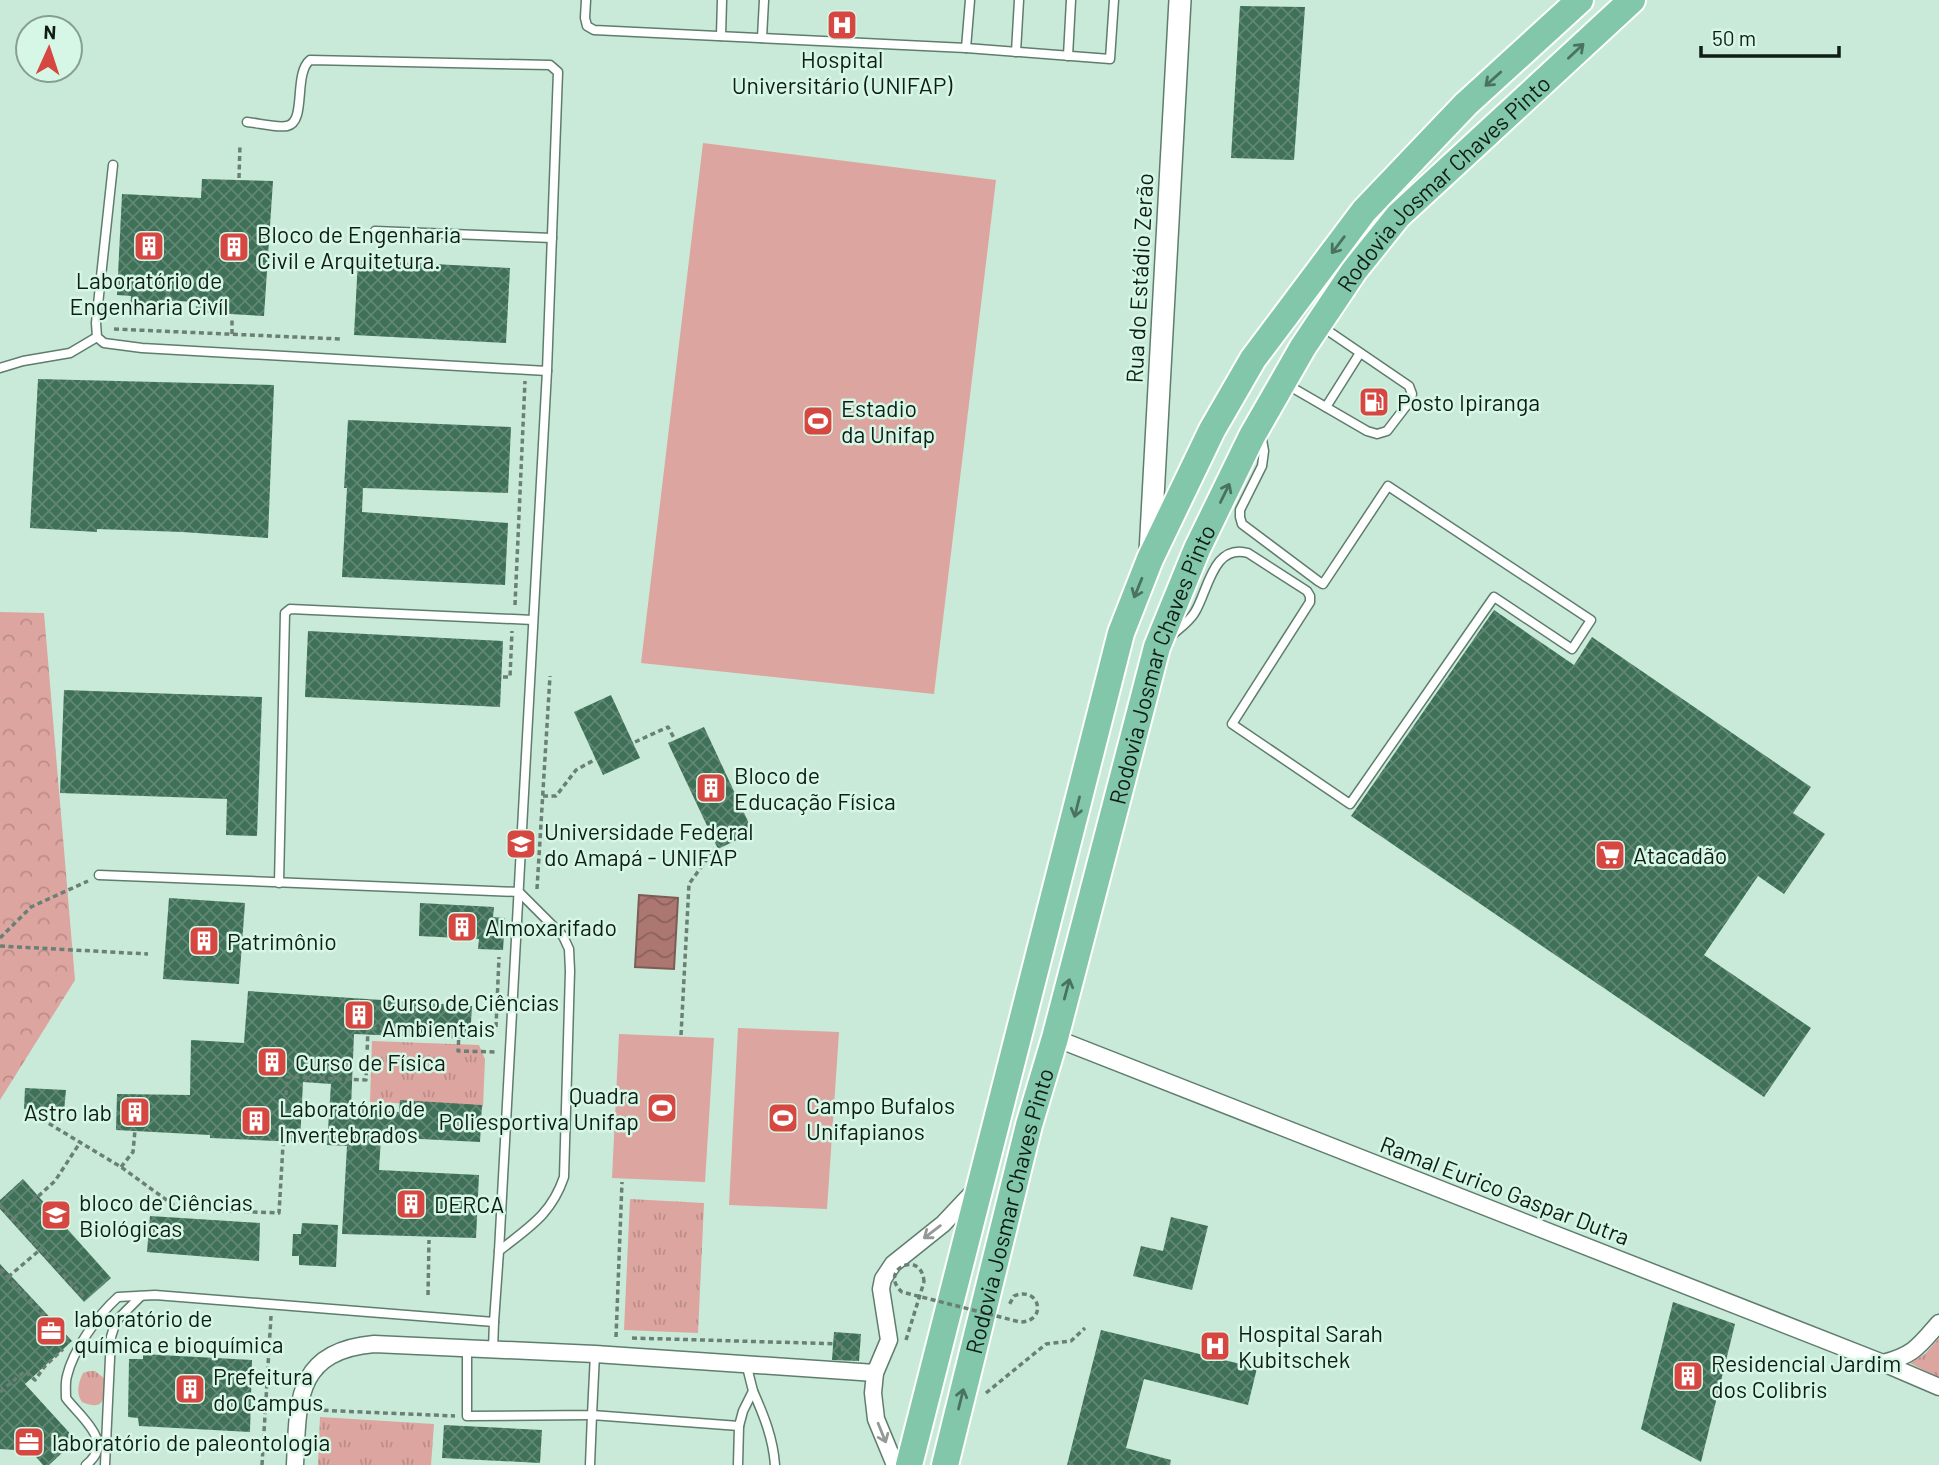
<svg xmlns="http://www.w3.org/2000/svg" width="1939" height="1465" font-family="Barlow,sans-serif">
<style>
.green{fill:#dca59f}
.forest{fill:url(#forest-crowns)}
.park{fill:url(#park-tufts)}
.water{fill:url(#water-waves);stroke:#7e5c56;stroke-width:2}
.building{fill:url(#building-cross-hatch)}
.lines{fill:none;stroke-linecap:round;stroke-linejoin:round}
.service-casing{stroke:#5f7d6d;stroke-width:11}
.minor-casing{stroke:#5f7d6d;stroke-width:19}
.tertiary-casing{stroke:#5f7d6d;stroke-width:24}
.primary-casing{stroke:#fff;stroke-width:30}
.path{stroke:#6a8074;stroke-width:3.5;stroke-dasharray:5 3.5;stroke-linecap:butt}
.service{stroke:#fff;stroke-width:8}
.minor{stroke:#fff;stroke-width:16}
.tertiary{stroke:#fff;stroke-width:21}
.primary{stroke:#83c7aa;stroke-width:26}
.path-bridge{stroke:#6a8074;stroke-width:3.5;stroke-dasharray:5 3.5;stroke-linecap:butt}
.oneway{stroke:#4a7260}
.oneway2{stroke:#939996}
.labels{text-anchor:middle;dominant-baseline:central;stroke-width:5;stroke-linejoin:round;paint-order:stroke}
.poi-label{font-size:23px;fill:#101c16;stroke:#d6f7e5;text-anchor:start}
.street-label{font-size:23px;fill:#101c16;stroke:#d6f7e5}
</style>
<defs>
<pattern id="forest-crowns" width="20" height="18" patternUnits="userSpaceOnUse" patternTransform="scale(1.75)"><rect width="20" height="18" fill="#dca59f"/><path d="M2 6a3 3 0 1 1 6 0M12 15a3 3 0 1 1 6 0" fill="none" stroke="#bc8d88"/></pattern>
<pattern id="park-tufts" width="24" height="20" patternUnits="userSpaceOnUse" patternTransform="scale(1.75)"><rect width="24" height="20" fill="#dca59f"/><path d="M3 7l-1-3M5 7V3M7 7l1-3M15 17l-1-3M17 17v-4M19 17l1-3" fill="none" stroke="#bc8d88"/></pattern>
<pattern id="water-waves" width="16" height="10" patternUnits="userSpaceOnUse" patternTransform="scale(1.75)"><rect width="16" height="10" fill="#ad7771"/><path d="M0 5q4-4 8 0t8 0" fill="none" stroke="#8b615c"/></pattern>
<pattern id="building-cross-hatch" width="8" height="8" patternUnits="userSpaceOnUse" patternTransform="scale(1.75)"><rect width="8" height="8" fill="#3e7158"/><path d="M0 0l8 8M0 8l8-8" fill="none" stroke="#628775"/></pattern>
</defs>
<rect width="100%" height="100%" fill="#c9ead8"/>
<!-- green -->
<g class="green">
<path d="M703 143 996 180 934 694 641 663Z"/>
<path d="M738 1028 839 1032 827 1209 729 1205Z"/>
<path d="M619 1034 714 1038 705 1182 612 1178Z"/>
</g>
<!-- forest -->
<path class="forest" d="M0 612 44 613 75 980 0 1100Z"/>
<!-- park -->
<g class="park">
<path d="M372 1041 479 1045 485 1059 483 1107 370 1102Z"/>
<path d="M630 1199 704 1203 698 1333 624 1330Z"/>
<path d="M1939 1338V1378L1910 1363 1925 1354Z"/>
<path d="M89 1371H95L105 1379C104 1397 106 1412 82 1402 76 1394 78 1383 83 1373Z"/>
<path d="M320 1417 434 1424 431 1465H318Z"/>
</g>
<!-- water -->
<path class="water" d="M639 895 678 898 674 969 635 967Z"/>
<!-- building -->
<g class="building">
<path d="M1240 6 1305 7 1294 160 1231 158Z"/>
<path d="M202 179 273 181 264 316 196 312V302L160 300 159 311 130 309 131 296 117 295 122 194 201 198Z"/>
<path d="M358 260 510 268 506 343 354 335Z"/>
<path d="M38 379 274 385 268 538 183 532 97 529V532L30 528Z"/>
<path d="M348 420 511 427 508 493 363 488 362 512 508 523 505 585 342 577 347 488H344Z"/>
<path d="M1494 610 1574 665 1592 637 1811 787 1793 813 1825 834 1784 894 1758 876 1704 955 1811 1028 1764 1097 1351 816Z"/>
<path d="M308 631 503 641 500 707 305 697Z"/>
<path d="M64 690 262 697 257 836 226 835 227 799 60 793Z"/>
<path d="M611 695 640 758 603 775 574 712Z"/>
<path d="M704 727 753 832 718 849 668 743Z"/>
<path d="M169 898 245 903 239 984 163 979Z"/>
<path d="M420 903 494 907 493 917 505 918 503 950 478 949 479 939 419 936Z"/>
<path d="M248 991 472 1006 470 1039 354 1034 351 1108 399 1112 400 1100 482 1105 480 1142 381 1137 379 1170 479 1175 476 1238 342 1234 347 1146 327 1145 331 1084 303 1082 300 1142 210 1138V1135L116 1130 117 1094 190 1095 191 1040 244 1043Z"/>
<path d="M25 1088 66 1090 64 1111 24 1109Z"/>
<path d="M23 1179 111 1278 84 1302 0 1209V1200Z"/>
<path d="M150 1216 260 1223 259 1261 147 1252Z"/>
<path d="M1171 1217 1208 1226 1192 1290 1133 1276 1141 1246 1163 1251Z"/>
<path d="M302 1223 338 1225 336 1267 299 1265V1256H292L293 1234H301Z"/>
<path d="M0 1264 72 1341 25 1384 76 1440 49 1465H43L31 1451 0 1449Z"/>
<path d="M1673 1302 1735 1324 1701 1462 1641 1429Z"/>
<path d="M1101 1330 1257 1368 1248 1405 1144 1379 1126 1448 1171 1460 1170 1465H1067Z"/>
<path d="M834 1332 861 1334 859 1361 832 1360Z"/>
<path d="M143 1354 252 1360 250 1432 139 1426 138 1418 128 1417 129 1359H143Z"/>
<path d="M444 1425 542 1430 540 1463 442 1458Z"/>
</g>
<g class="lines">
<!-- service casing -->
<g class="service-casing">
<g id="service">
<path d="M586 0 585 18 587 26 594 30 966 48 1110 59 1114 0"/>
<path d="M721 36 722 0"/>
<path d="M762 38 764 0"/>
<path d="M966 48 970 0"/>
<path d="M1016 52 1019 0"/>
<path d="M1068 56 1071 0"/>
<path d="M113 165 96 323 97 337 104 343 142 348 547 371 558 72 550 65 310 60C293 74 307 122 287 126 277 128 258 123 247 122"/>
<path d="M375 231 552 238"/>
<path d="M0 368 23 361 70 353 97 337"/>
<path d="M1286 384 1367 431 1377 434 1387 431 1410 401 1412 394 1409 386 1321 326"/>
<path d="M1326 407 1360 353"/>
<path d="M1172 635C1180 628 1190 621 1195 612 1208 591 1213 543 1248 553L1307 591 1310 596V602L1232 724 1350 804 1494 597 1572 649 1591 620 1388 486 1323 584 1318 581 1242 524 1240 517V510L1262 466 1264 451 1261 434"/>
<path d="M99 875 519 892 563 936 569 949 570 971 564 1177C551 1215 529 1227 499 1251"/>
<path d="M279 883 285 613 290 609 533 620"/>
<path d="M494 1322 499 1251 547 371"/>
<path d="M467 1349V1416L592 1415 595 1354"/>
<path d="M753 1391C764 1416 773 1438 775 1465"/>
<path d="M86 1465C116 1442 80 1417 66 1398 66 1391 65 1383 67 1376 73 1350 98 1315 118 1297L155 1295 494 1322 493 1349"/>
<path d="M105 1465 111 1337 116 1321 141 1296"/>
<path d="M590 1465 592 1415 739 1426 743 1411 753 1391 746 1363"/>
<path d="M738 1465 739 1426"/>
</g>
</g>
<!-- minor casing -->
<g class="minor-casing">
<g id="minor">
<path d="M1055 1038 1883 1363 1939 1387"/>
<path d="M1883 1363C1914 1355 1919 1346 1939 1323"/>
<path d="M295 1465C298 1401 295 1351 374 1344L595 1354 875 1373"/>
<path d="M895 1465 876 1419 873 1393 875 1373 889 1340 881 1289 883 1279 893 1264 943 1224 977 1188"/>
</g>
</g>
<!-- tertiary casing -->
<g class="tertiary-casing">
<path id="tertiary" d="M1150 553 1180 0"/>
</g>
<!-- primary casing -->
<g class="primary-casing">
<g id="primary">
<path d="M909 1465 1121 633 1150 559 1212 430 1253 359 1364 211 1466 104 1580 0"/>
<path id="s1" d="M945 1465 1029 1125 1055 1038 1157 647 1197 549 1252 436 1303 347 1354 271 1398 216 1632 0"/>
</g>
</g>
<!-- path -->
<g class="path">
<path d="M239 178 240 144"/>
<path d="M114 329 340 339"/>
<path d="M232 334V317"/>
<path d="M515 605 525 381"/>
<path d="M503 677H510L512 631"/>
<path d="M635 742 668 727 674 738"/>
<path d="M543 796H556L576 770 596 759"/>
<path d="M537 889 550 676"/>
<path d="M0 938 31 907 88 881"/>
<path d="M0 946 148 954"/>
<path d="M496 1027 499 957"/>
<path d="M681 1035 689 884 715 848"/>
<path d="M41 1110 43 1120 121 1167 179 1209 279 1213 287 1077 366 1080 368 1028 459 1034 458 1051 496 1052"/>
<path d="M121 1167 133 1152 135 1130"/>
<path d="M0 1205 84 1297"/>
<path d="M13 1219 55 1181 81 1141"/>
<path d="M0 1269 69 1341"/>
<path d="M8 1277 41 1249"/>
<path d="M428 1295 429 1240"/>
<path d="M616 1337 622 1182"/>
<path d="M632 1338 842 1344 843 1354"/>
<path d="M906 1340 924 1282"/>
<path d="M0 1392 25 1371 35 1380 45 1366 63 1349"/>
<path d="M986 1393 1046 1344 1071 1341 1085 1328"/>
<path d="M315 1410 455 1416"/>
<path d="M262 1465 271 1316"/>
</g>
<!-- service -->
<use href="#service" class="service"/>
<!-- minor -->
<use href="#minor" class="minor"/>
<!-- tertiary -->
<use href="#tertiary" class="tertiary"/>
<!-- primary -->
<use href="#primary" class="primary"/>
<!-- path-bridge -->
<path class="path-bridge" d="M924 1282C922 1248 877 1270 902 1292L1020 1322C1048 1322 1040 1285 1014 1296L1009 1305"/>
</g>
<!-- one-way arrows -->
<defs><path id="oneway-shaft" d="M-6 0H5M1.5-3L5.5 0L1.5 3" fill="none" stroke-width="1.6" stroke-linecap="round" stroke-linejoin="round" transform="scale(1.75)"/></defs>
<g class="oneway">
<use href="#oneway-shaft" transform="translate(1576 51) rotate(-43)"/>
<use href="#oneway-shaft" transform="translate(1493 79) rotate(138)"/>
<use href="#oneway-shaft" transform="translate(1338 245) rotate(127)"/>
<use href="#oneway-shaft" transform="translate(1225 493) rotate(-64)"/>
<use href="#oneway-shaft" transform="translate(1138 588) rotate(112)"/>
<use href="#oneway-shaft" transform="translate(1077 807) rotate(104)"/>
<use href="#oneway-shaft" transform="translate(1067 989) rotate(-75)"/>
<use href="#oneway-shaft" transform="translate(961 1399) rotate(-76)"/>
</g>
<g class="oneway2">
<use href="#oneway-shaft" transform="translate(932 1232) rotate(143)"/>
<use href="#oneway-shaft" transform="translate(882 1433) rotate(68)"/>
</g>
<!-- icons -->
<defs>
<g id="hospital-square" transform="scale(1.575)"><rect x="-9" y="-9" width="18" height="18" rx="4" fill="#d64741" stroke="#d6f7e5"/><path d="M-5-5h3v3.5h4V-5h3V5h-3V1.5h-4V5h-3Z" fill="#fff"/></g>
<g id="building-square" transform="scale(1.575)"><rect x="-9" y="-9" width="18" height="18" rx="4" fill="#d64741" stroke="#d6f7e5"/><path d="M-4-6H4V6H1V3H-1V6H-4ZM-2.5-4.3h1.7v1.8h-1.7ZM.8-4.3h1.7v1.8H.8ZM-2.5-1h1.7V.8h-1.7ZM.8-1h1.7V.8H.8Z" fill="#fff"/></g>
<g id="fuel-square" transform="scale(1.575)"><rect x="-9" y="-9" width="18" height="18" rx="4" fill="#d64741" stroke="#d6f7e5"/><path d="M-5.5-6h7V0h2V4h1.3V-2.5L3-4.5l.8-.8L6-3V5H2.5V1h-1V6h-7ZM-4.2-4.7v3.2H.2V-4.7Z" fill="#fff"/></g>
<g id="stadium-square" transform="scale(1.575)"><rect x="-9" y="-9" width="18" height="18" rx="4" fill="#d64741" stroke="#d6f7e5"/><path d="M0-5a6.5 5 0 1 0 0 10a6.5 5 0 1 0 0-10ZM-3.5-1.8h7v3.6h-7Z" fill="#fff"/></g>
<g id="university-square" transform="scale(1.575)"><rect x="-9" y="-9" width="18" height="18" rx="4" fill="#d64741" stroke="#d6f7e5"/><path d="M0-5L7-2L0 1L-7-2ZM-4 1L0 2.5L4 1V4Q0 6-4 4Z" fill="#fff"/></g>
<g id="supermarket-square" transform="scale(1.575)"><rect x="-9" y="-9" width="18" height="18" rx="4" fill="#d64741" stroke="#d6f7e5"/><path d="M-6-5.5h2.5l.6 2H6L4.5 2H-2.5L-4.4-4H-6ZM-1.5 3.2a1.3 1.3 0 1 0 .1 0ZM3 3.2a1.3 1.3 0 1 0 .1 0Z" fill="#fff"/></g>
<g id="office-square" transform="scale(1.575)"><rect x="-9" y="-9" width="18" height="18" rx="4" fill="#d64741" stroke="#d6f7e5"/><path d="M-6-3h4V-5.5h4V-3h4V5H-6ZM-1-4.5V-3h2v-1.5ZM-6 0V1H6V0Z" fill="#fff"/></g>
</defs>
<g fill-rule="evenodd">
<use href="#hospital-square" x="842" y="25"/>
<use href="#building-square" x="149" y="246"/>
<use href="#building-square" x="234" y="247"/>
<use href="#fuel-square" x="1374" y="402"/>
<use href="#stadium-square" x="818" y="421"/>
<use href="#building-square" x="711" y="788"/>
<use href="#university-square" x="521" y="844"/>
<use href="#supermarket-square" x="1610" y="855"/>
<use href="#building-square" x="462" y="927"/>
<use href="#building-square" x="204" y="941"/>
<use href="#building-square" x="359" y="1015"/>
<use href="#building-square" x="272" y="1062"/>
<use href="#stadium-square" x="662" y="1108"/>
<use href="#building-square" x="135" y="1112"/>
<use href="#stadium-square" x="783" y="1118"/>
<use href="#building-square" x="256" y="1121"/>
<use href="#building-square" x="411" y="1204"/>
<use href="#university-square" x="56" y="1215"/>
<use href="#office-square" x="51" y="1331"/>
<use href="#hospital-square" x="1215" y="1346"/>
<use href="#building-square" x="1688" y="1376"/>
<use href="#building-square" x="190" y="1389"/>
<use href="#office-square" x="29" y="1442"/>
</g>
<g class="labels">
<!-- poi labels -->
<g class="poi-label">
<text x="842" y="59" text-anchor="middle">Hospital<tspan x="842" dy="26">Universitário (UNIFAP)</tspan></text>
<text x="257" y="234">Bloco de Engenharia<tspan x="257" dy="26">Civil e Arquitetura.</tspan></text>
<text x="149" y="280" text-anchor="middle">Laboratório de<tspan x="149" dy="26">Engenharia Civíl</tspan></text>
<text x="1397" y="402">Posto Ipiranga</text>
<text x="841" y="408">Estadio<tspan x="841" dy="26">da Unifap</tspan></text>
<text x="734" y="775">Bloco de<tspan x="734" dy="26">Educação Física</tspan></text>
<text x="544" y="831">Universidade Federal<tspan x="544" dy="26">do Amapá - UNIFAP</tspan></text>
<text x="1633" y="855">Atacadão</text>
<text x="485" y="927">Almoxarifado</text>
<text x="227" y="941">Patrimônio</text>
<text x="382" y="1002">Curso de Ciências<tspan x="382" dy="26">Ambientais</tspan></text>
<text x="295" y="1062">Curso de Física</text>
<text x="639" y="1095" text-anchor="end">Quadra<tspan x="639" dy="26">Poliesportiva Unifap</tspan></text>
<text x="806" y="1105">Campo Bufalos<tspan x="806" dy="26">Unifapianos</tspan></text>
<text x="279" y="1108">Laboratório de<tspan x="279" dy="26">Invertebrados</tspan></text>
<text x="112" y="1112" text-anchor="end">Astro lab</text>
<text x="79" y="1202">bloco de Ciências<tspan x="79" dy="26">Biológicas</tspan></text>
<text x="434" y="1204">DERCA</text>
<text x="74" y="1318">laboratório de<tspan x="74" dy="26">química e bioquímica</tspan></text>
<text x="1238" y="1333">Hospital Sarah<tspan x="1238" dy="26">Kubitschek</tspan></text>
<text x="1711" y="1363">Residencial Jardim<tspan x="1711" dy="26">dos Colibris</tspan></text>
<text x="213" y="1376">Prefeitura<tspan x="213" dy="26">do Campus</tspan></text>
<text x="52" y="1442">laboratório de paleontologia</text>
</g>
<!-- street labels -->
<g class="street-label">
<text stroke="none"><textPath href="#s1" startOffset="1396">Rodovia Josmar Chaves Pinto</textPath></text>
<text transform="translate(1139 278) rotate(-87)">Rua do Estádio Zerão</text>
<text stroke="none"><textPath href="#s1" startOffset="830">Rodovia Josmar Chaves Pinto</textPath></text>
<text transform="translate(1505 1190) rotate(21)">Ramal Eurico Gaspar Dutra</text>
<text stroke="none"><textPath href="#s1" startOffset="262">Rodovia Josmar Chaves Pinto</textPath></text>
</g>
</g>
<!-- north arrow -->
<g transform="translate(49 49) rotate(3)"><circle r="33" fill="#d6f7e5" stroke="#879f92" stroke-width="2"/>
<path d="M0-5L12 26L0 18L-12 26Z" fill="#d64741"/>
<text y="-10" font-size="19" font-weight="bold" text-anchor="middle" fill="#101c16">N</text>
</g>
<!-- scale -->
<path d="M1701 46v10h138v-10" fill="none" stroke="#101c16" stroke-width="3.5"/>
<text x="1712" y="46" font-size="21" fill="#101c16" stroke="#d6f7e5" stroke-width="5" paint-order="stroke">50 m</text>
</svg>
